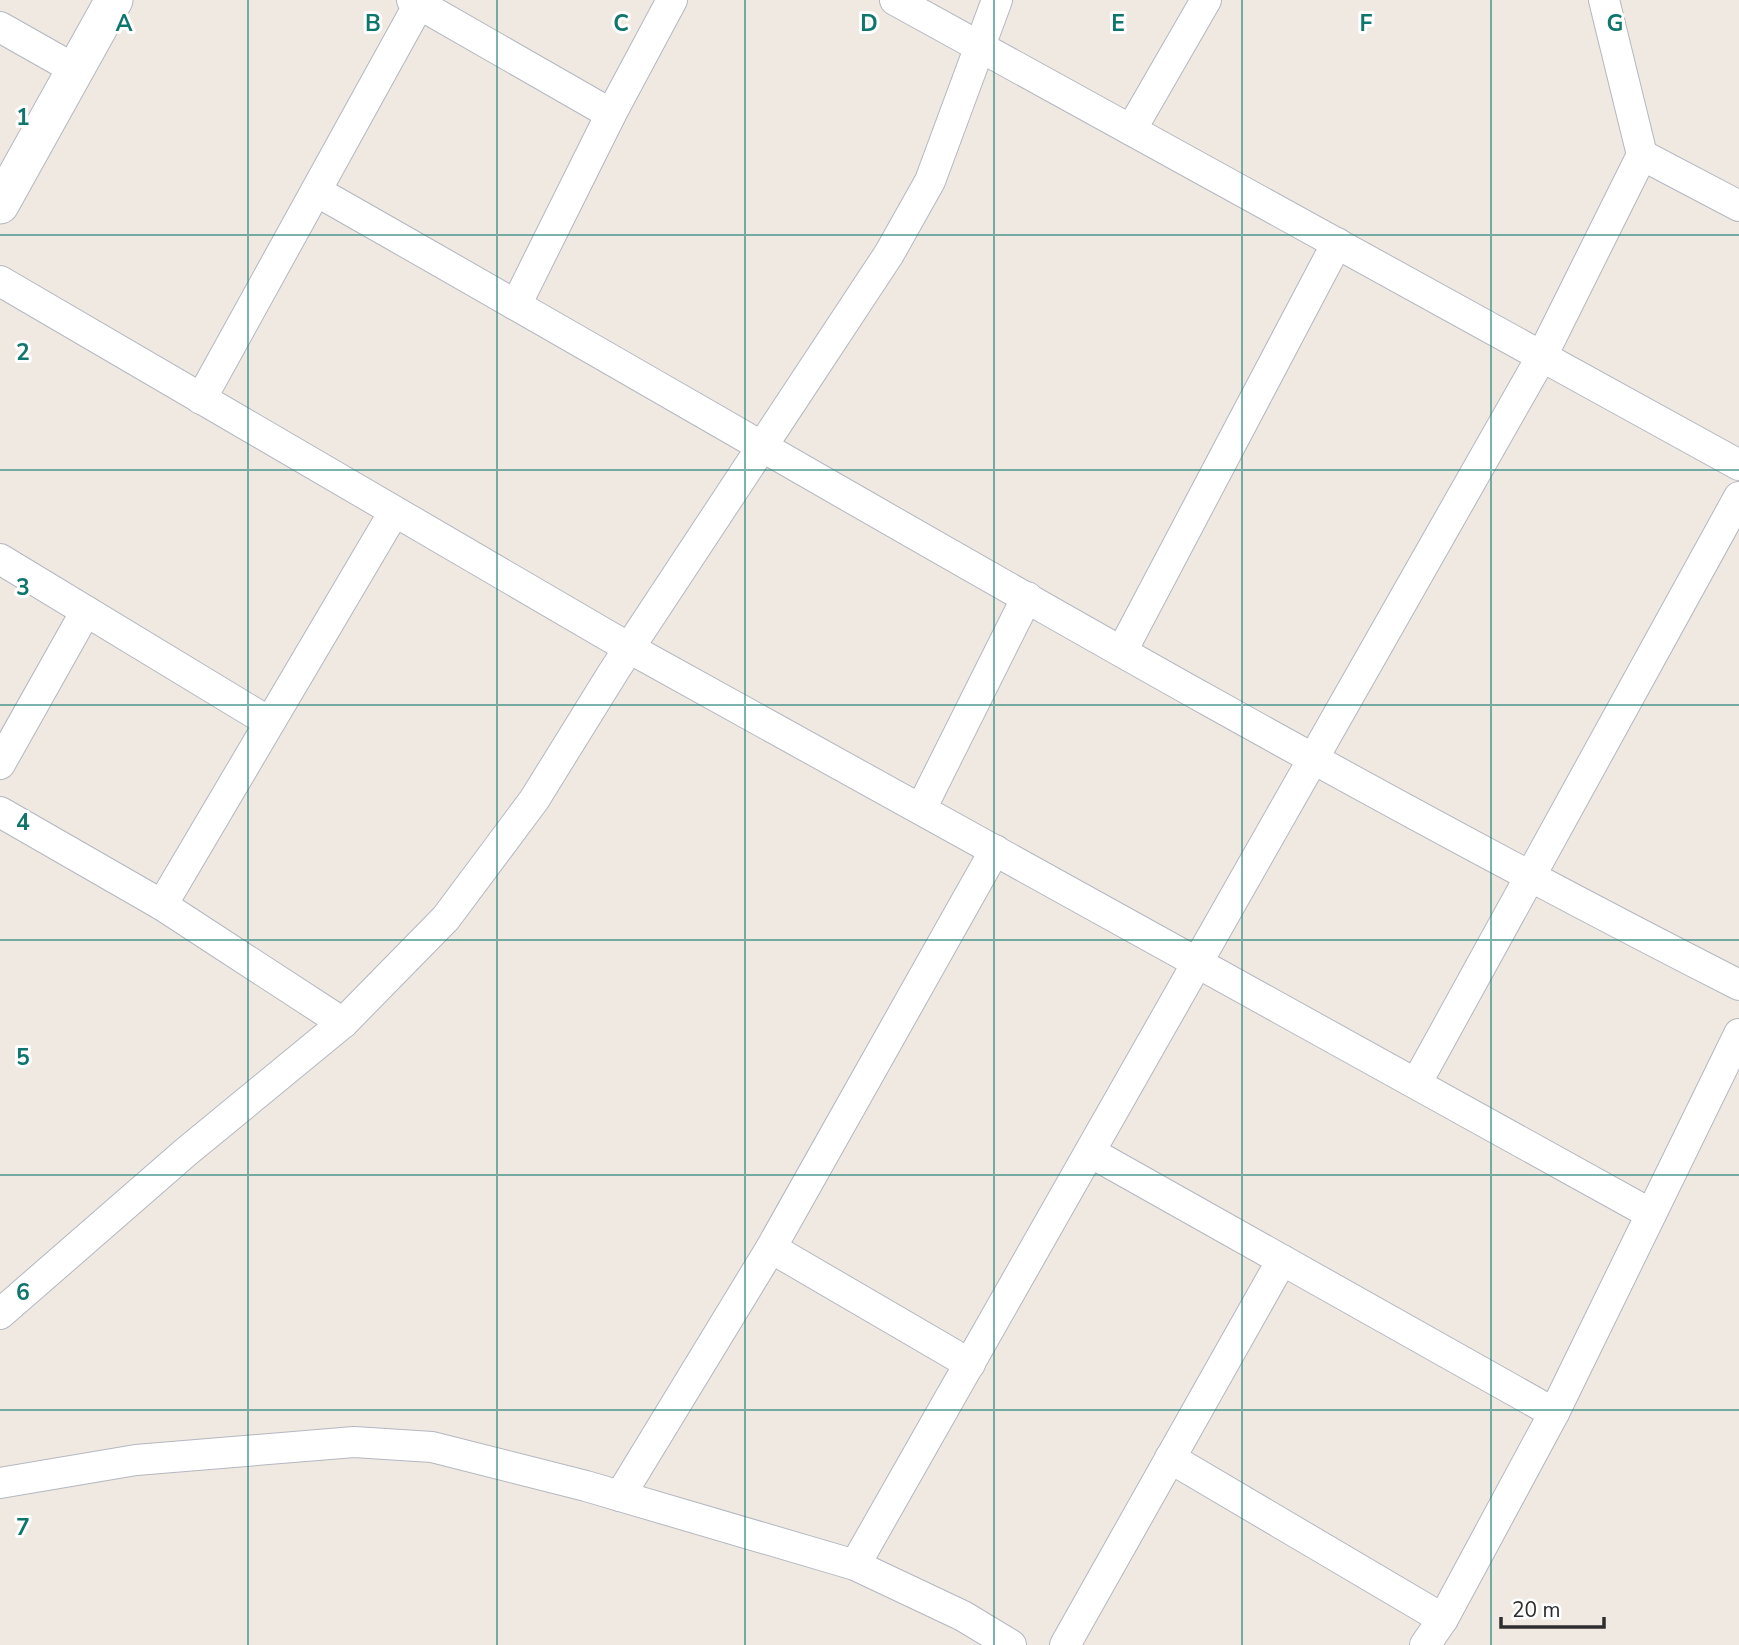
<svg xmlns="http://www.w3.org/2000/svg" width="1739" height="1645" font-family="'Nunito Sans',sans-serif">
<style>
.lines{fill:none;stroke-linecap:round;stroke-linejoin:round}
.minor-casing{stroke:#b4b7c1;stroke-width:32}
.tertiary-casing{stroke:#b4b7c1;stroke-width:39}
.minor{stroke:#fff;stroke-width:30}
.tertiary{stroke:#fff;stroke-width:37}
.grid{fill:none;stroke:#0f766e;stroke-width:2;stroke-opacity:0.55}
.grid-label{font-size:23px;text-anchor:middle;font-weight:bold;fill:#0f766e;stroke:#fff;stroke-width:6;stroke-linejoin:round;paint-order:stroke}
</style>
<rect width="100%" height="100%" fill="#efe9e1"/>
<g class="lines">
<!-- minor casing -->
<g class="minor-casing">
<g id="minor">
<path d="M412 0 611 114"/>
<path d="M895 0 1739 465"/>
<path d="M0 27 76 70"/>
<path d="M1131 130 1206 0"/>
<path d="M1642 155 1739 206"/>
<path d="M316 191C789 459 1255 739 1739 985"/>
<path d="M0 281 629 648 1651 1214"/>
<path d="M516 305 611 114 672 0"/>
<path d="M201 399 419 4"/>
<path d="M0 559 269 722"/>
<path d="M1122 651 1337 243"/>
<path d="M0 764 86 611"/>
<path d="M921 809 1027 597"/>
<path d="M0 812 162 905 343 1023"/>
<path d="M162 905 394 512"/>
<path d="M1417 1082 1739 497"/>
<path d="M1090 1152 1554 1413"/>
<path d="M771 1248 970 1364"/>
<path d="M0 1314 186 1152 343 1023 446 918 534 800 614 671 889 254 930 181 997 0"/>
<path d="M1170 1458 1443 1619"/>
<path d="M0 1483 136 1460 354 1442 432 1447 586 1486 855 1565 963 1616 1011 1645"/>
<path d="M620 1496 771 1248 995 850"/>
<path d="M855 1565 1542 356 1642 155 1604 0"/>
<path d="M1065 1645 1282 1260"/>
<path d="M1425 1645 1443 1619 1554 1413 1739 1034"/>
</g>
</g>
<!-- tertiary casing -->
<g class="tertiary-casing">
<path id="tertiary" d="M0 205 114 0"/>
</g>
<!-- minor -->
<use href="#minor" class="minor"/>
<!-- tertiary -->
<use href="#tertiary" class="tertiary"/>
</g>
<!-- grid -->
<path class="grid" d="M248 0V1645M497 0V1645M745 0V1645M994 0V1645M1242 0V1645M1491 0V1645M0 235H1739M0 470H1739M0 705H1739M0 940H1739M0 1175H1739M0 1410H1739"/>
<g class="grid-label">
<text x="124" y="31">A</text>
<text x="373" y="31">B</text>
<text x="621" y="31">C</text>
<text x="869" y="31">D</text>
<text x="1118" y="31">E</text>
<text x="1366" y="31">F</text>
<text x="1615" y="31">G</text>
<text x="23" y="125">1</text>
<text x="23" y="360">2</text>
<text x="23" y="595">3</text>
<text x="23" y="830">4</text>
<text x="23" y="1065">5</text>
<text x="23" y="1300">6</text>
<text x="23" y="1535">7</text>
</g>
<!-- scale -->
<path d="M1501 1617v10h103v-10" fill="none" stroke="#2e2e2e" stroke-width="3.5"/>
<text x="1512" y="1617" font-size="21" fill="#2e2e2e" stroke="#ffffff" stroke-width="5" paint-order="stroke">20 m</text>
</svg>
